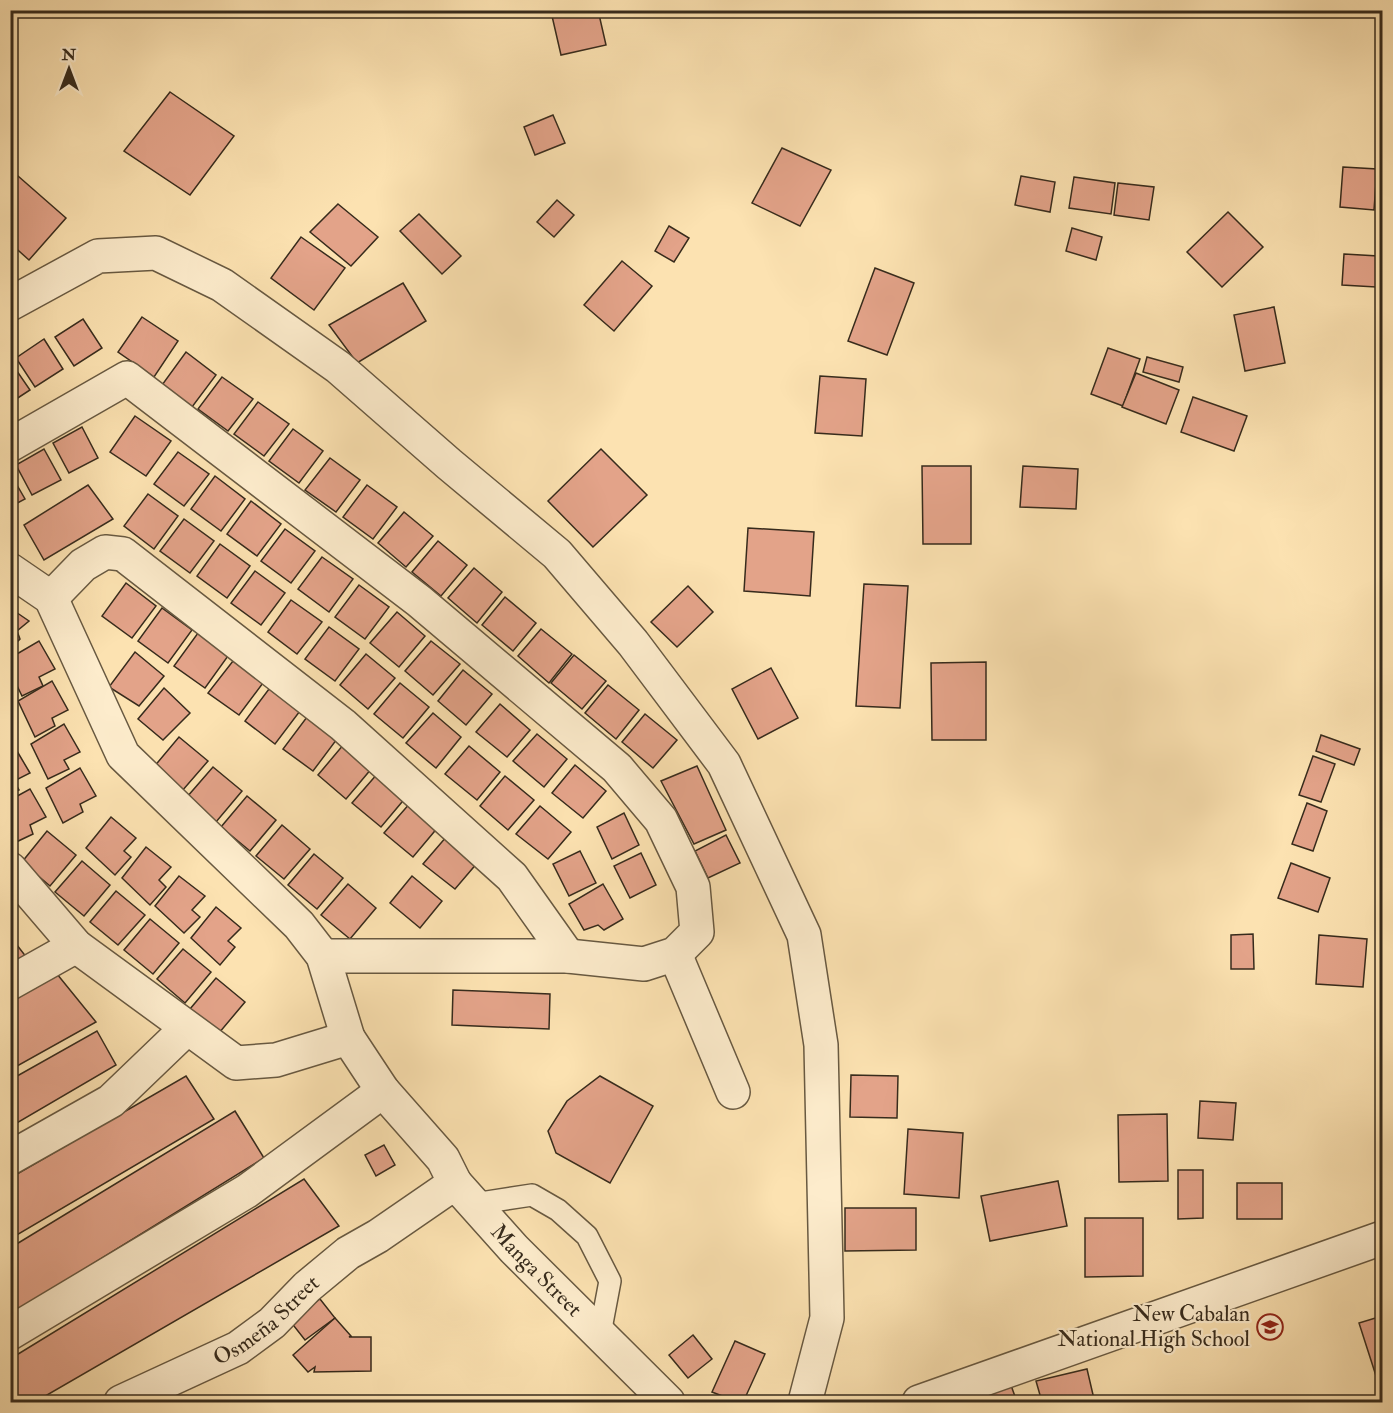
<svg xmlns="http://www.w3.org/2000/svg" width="1393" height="1413" font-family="'IM FELL Double Pica',serif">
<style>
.building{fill:#e3a389;stroke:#372b1c;stroke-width:1.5}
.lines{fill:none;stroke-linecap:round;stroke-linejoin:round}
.service-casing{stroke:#685941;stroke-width:24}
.minor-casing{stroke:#685941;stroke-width:36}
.service{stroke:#fdeccc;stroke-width:21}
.minor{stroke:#fdeccc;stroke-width:33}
.labels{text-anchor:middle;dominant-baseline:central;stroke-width:4.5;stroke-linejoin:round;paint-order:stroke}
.street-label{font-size:22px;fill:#372b1c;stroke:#fdeccc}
.poi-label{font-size:22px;fill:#372b1c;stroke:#fdeccc;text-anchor:end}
</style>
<rect width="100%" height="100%" fill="#fce2b1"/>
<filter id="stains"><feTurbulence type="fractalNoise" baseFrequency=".00333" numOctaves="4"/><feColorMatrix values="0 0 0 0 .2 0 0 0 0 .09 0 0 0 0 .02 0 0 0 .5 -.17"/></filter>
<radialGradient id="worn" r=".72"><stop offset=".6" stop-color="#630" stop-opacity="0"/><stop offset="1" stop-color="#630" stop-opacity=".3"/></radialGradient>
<!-- building -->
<g class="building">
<path d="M576 10H598L606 45 561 55 552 16Z"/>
<path d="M170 92 234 136 190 195 124 151Z"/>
<path d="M553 115 565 143 535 155 524 127Z"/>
<path d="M782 148 831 170 800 226 752 203Z"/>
<path d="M1343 167 1377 169 1374 210 1340 207Z"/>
<path d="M10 169 66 218 29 260 10 243Z"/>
<path d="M1021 176 1055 182 1050 212 1015 205Z"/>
<path d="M1074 177 1115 183 1111 214 1069 208Z"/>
<path d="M1118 183 1154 187 1149 220 1114 215Z"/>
<path d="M557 200 574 215 554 237 537 222Z"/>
<path d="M338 204 378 237 351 266 310 232Z"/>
<path d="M1228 212 1263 247 1222 287 1187 252Z"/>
<path d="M419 214 461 256 442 274 400 231Z"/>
<path d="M669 226 689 238 674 262 655 251Z"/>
<path d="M1072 228 1102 237 1096 260 1066 251Z"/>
<path d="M301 237 345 268 314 310 271 278Z"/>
<path d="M1344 254 1378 256 1376 287 1342 285Z"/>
<path d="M622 261 652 286 614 331 584 305Z"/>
<path d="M875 268 914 283 887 355 848 341Z"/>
<path d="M403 283 426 321 357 363 329 325Z"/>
<path d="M1274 307 1285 363 1245 371 1234 315Z"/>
<path d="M142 317 178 341 154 377 118 352Z"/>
<path d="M83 319 102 348 74 366 55 337Z"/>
<path d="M44 339 63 369 35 387 16 358Z"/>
<path d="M1108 348 1140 359 1123 406 1091 394Z"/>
<path d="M186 352 216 375 192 407 162 385Z"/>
<path d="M1147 357 1183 367 1179 382 1143 372Z"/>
<path d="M10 361 30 390 10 403Z"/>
<path d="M1136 373 1179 390 1166 424 1122 407Z"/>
<path d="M820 376 866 379 862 436 815 433Z"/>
<path d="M222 377 253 399 228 431 198 409Z"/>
<path d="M1193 397 1247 416 1234 451 1181 432Z"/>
<path d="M258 402 289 424 264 456 234 434Z"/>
<path d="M135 416 171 441 146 476 110 452Z"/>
<path d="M82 427 98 458 69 473 53 443Z"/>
<path d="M293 429 323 451 299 483 269 461Z"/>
<path d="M44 449 61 480 32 495 16 465Z"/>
<path d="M601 449 647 495 593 547 548 501Z"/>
<path d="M178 452 209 474 184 506 154 484Z"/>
<path d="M330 458 360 480 336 512 305 490Z"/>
<path d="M922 466H971V544H923Z"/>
<path d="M1023 466 1078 469 1076 509 1020 507Z"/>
<path d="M10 473 25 499 10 507Z"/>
<path d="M215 476 245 499 221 531 191 509Z"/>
<path d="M88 485 113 519 44 560 24 525Z"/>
<path d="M367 485 397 507 373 539 343 517Z"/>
<path d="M148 494 178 516 154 549 124 526Z"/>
<path d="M251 501 281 524 257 556 227 534Z"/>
<path d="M404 512 433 536 406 567 378 543Z"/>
<path d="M184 519 214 541 190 573 160 551Z"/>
<path d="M748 528 814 532 810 596 744 591Z"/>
<path d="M285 529 315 551 291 583 261 561Z"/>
<path d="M438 541 467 565 441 596 412 572Z"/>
<path d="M220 544 250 566 227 598 197 576Z"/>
<path d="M322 557 353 579 329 612 298 589Z"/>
<path d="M474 568 502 592 477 623 448 598Z"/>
<path d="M255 571 285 593 261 625 231 603Z"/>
<path d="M126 583 156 606 132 638 102 616Z"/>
<path d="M864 584 908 586 900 708 856 706Z"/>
<path d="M359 585 389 607 365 639 335 617Z"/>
<path d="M688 586 713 612 677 647 651 622Z"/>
<path d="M505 597 536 623 513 651 482 625Z"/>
<path d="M291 600 322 622 297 654 268 632Z"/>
<path d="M10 608 29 621 17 631 20 639 10 649Z"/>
<path d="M162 608 192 630 168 663 138 641Z"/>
<path d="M397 612 425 636 399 667 370 643Z"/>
<path d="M329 627 359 649 335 681 305 659Z"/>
<path d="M541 629 572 654 549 683 518 656Z"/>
<path d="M198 633 228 656 205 688 174 666Z"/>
<path d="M39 641 55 669 39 677 43 686 22 696 10 671V658Z"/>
<path d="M431 641 460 664 433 695 405 671Z"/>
<path d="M135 652 164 676 139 706 109 687Z"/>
<path d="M366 654 395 678 368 709 340 685Z"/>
<path d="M574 655 606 681 582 709 551 683Z"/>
<path d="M233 661 263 683 239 715 208 693Z"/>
<path d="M986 662V740H932L931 663Z"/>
<path d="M771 668 798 718 758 739 732 689Z"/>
<path d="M463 670 492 694 466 725 438 701Z"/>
<path d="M52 681 68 710 52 718 55 726 35 737 18 701Z"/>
<path d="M400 683 429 707 403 738 374 714Z"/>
<path d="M608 685 639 710 616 739 585 713Z"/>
<path d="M164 688 190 713 163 740 138 719Z"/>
<path d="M269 689 300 711 275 744 245 721Z"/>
<path d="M500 704 530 730 507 757 476 732Z"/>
<path d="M433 713 461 737 436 768 406 743Z"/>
<path d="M645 714 677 740 653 768 622 742Z"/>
<path d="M307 717 337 739 313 771 283 749Z"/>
<path d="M64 724 80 752 64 760 69 769 48 779 31 744Z"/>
<path d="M537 734 567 759 544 787 513 761Z"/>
<path d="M1321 735 1360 749 1354 765 1316 751Z"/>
<path d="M179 737 208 761 182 791 153 768Z"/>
<path d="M344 744 372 768 346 799 318 775Z"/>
<path d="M14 746 30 773 14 781 19 790 10 794V748Z"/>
<path d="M469 746 500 772 477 800 445 774Z"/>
<path d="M1313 756 1335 764 1321 802 1299 795Z"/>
<path d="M575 765 606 791 583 818 552 793Z"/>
<path d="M697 766 726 830 694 844 661 781Z"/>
<path d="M213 767 242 791 216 822 187 797Z"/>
<path d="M80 768 96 796 80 804 83 812 63 823 46 788Z"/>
<path d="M378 773 407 796 381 827 352 803Z"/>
<path d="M505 776 534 800 508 830 480 806Z"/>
<path d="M30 789 46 817 30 825 33 834 12 844 10 800Z"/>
<path d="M247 796 276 820 250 851 221 827Z"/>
<path d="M411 802 439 826 413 857 384 833Z"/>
<path d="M1307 803 1327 811 1313 851 1292 844Z"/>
<path d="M540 806 571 832 548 859 516 834Z"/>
<path d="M624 813 639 845 612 859 597 827Z"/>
<path d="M111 817 136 838 124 851 131 857 115 875 86 848Z"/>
<path d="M282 825 310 849 284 879 256 856Z"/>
<path d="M47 831 76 855 50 886 22 862Z"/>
<path d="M726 835 740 863 708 878 695 851Z"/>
<path d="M447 836 478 862 455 889 423 864Z"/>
<path d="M146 847 171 867 159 880 166 887 150 905 122 878Z"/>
<path d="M580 851 596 883 569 896 553 864Z"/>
<path d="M641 853 656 885 630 898 614 866Z"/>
<path d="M314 854 343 878 317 909 288 885Z"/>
<path d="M82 861 110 885 84 916 55 892Z"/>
<path d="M1291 863 1330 878 1318 912 1278 898Z"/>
<path d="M179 876 205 896 192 910 200 917 184 933 155 906Z"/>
<path d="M412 876 442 901 420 928 390 903Z"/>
<path d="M348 884 376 908 350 939 321 915Z"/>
<path d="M603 884 623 919 604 930 598 925 584 930 569 904Z"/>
<path d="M116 891 145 915 118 945 90 922Z"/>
<path d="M216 907 241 928 228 941 235 947 220 965 191 938Z"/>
<path d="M150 919 179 943 153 974 124 950Z"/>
<path d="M1253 934 1254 969H1231V935Z"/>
<path d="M1319 935 1367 939 1363 987 1316 984Z"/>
<path d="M10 936 27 958 10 968Z"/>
<path d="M183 949 211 972 185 1003 157 979Z"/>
<path d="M57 974 96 1022 10 1070V1002Z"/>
<path d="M216 978 245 1002 219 1033 190 1009Z"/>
<path d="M453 990 550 994 549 1029 452 1025Z"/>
<path d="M97 1031 116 1065 10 1127V1080Z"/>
<path d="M851 1075 898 1076 897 1118 850 1117Z"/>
<path d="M186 1076 214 1119 10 1239V1178Z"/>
<path d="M600 1076 653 1106 610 1183 556 1153 548 1131 567 1101Z"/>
<path d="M1200 1101 1236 1103 1233 1140 1198 1138Z"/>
<path d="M235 1111 264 1158 10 1315V1248Z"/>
<path d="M1167 1114 1168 1181 1119 1182 1118 1115Z"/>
<path d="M908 1129 963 1133 959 1198 904 1194Z"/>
<path d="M384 1145 395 1165 376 1176 365 1155Z"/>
<path d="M1178 1170H1203V1218L1178 1219Z"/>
<path d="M304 1179 339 1226 35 1402H10V1359Z"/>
<path d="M1058 1181 1067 1226 990 1241 981 1196Z"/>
<rect x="1237" y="1183" width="45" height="36"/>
<path d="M845 1208H916V1250L845 1251Z"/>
<path d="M1085 1218H1143V1276L1085 1277Z"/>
<path d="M320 1299 335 1318 305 1340 290 1321Z"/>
<path d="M1382 1316V1381L1378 1382 1359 1323Z"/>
<path d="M335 1318 351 1336 349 1337H371V1371L314 1372 315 1367 308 1372 293 1355Z"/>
<path d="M693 1335 712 1359 688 1378 669 1355Z"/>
<path d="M735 1341 765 1354 745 1398 755 1402H729L730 1399 712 1392Z"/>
<path d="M1087 1369 1094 1399 1080 1402H1042L1036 1381Z"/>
<path d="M1008 1377 1017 1402H965Z"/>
</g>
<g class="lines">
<!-- service casing -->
<g class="service-casing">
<path id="service" d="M474 1204 532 1195 558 1210 587 1236 610 1281 600 1334"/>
</g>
<!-- minor casing -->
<g class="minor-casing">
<g id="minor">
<path d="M10 304 98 256 156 253 222 285 338 367 449 464 557 554 633 643 724 764 804 935 821 1045 827 1318 805 1402"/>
<path d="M10 445 127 378 419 601 617 768 661 820 693 887 697 932 675 954 644 964 568 956H323"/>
<path d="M10 570 51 598 123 755 299 925 323 956 348 1038"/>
<path d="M51 598 83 565 105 552 123 554 343 725 512 877 568 956"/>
<path d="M10 869 76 946 236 1063 276 1060 348 1038 383 1091 443 1159 455 1183"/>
<path d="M675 954 733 1092"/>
<path d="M10 983 76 946"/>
<path d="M10 1158 111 1101 186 1029"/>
<path d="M10 1333 247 1191 383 1091"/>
<path id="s1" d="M121 1402 238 1348 272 1323 307 1287 348 1253 378 1236 455 1183 514 1249 668 1402"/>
<path d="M919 1402 1382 1238"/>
</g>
</g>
<!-- service -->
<use href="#service" class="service"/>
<!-- minor -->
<use href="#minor" class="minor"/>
</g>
<!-- icons -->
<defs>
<g id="school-ring" transform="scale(1.35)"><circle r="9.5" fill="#fdeccc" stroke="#8f2418" stroke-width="1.5"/><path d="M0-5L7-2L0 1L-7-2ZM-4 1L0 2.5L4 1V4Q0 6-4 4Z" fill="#8f2418"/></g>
</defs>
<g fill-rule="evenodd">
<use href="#school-ring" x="1270" y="1327"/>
</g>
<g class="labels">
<!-- street labels -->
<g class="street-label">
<text stroke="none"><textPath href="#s1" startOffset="522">Manga Street</textPath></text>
<text stroke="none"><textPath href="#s1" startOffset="168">Osmeña Street</textPath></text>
</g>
<!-- poi labels -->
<g class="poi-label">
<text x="1250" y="1314">New Cabalan<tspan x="1250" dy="25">National High School</tspan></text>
</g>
</g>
<!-- margin -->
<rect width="1393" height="1413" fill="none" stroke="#fce2b1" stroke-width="36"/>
<rect x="12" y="12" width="1369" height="1389" fill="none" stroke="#372b1c" stroke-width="3"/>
<rect x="18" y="18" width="1357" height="1377" fill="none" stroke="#372b1c" stroke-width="1.5"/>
<!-- north arrow -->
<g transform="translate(69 69)" stroke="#fdeccc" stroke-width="4.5" paint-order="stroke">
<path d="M0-4.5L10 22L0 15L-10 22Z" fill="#372b1c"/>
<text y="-9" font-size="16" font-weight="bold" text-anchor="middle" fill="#372b1c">N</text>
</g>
<rect width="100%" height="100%" filter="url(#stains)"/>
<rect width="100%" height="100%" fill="url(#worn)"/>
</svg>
